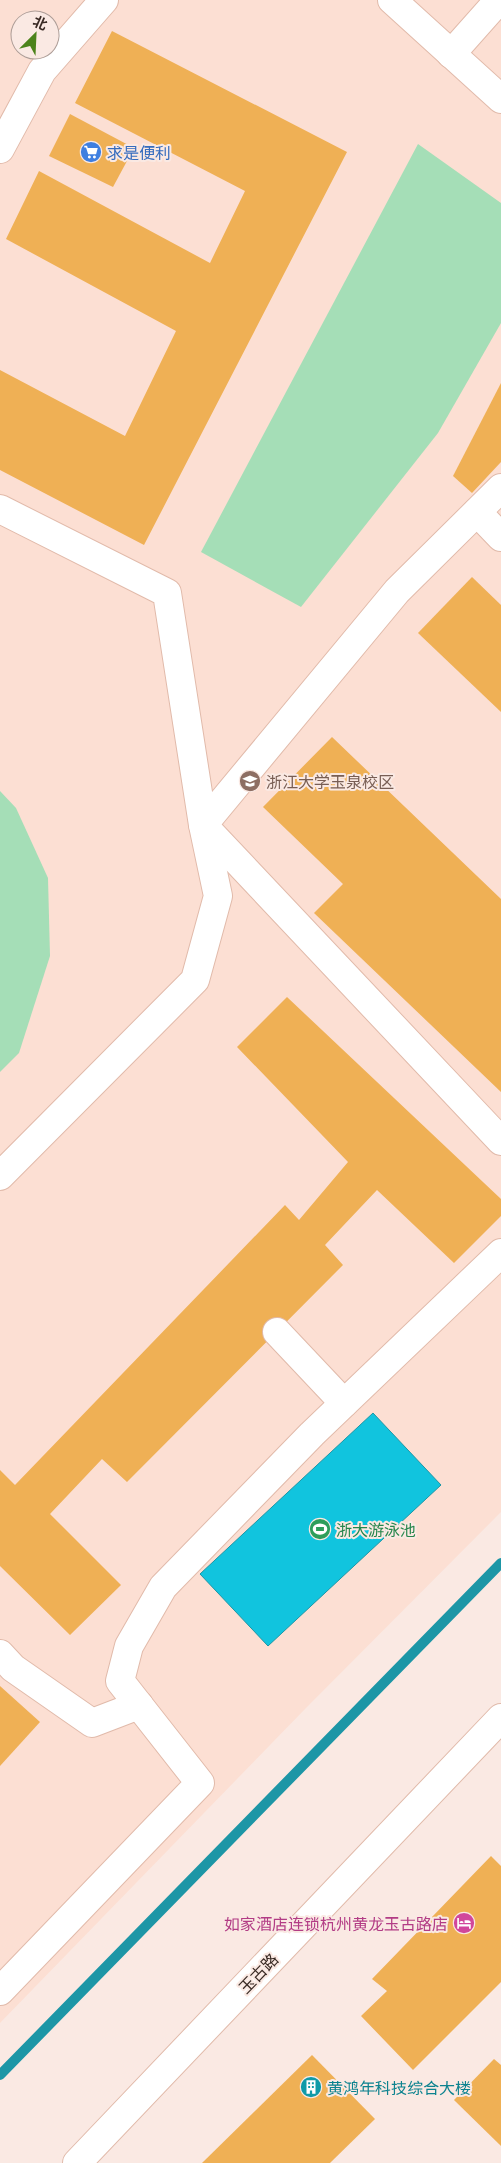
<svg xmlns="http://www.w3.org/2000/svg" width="501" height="2163" font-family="'Exo 2','Noto Sans SC',sans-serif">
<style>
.built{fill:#fcdfd3;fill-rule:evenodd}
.green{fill:#a5deb7}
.water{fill:#11c4de;stroke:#1d96a6}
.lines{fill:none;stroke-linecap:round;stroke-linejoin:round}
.stream{stroke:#1d96a6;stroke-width:10}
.building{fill:#efb055}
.minor-casing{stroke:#e1baaa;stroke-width:30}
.major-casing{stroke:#e1baaa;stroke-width:30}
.minor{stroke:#fff;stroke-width:28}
.major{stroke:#fff;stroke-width:28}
.labels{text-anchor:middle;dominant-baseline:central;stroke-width:4;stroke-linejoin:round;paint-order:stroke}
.shop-label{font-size:16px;fill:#366cbe;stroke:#fae9e3;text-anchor:start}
.education-label{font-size:16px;fill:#785e54;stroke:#fae9e3;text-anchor:start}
.leisure-label{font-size:16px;fill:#27864d;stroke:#fae9e3;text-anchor:start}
.hotel-label{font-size:16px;fill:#b23c85;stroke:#fae9e3;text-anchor:end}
.street-label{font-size:16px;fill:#392a24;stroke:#fae9e3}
.culture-label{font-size:16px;fill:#0d838f;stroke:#fae9e3;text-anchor:start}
</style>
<rect width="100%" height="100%" fill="#fae9e3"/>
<!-- built -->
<path class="built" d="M0 0H501V1512L305 1709 0 2023ZM20 20H50V50H20Z"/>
<!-- green -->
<g class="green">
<path d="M418 144 501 203V323L438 433 301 607 201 552Z"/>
<path d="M0 791 16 808 48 878 50 956 19 1053 0 1072Z"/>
</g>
<!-- water -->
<path class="water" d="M373 1413 441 1485 268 1646 200 1574Z"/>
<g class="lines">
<!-- stream -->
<path class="stream" d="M0 2075 501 1563"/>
</g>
<!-- building -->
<g class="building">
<path d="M112 31 347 152 144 545 0 470V370L125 436 176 331 6 239 39 171 210 263 245 191 75 103Z"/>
<path d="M70 114 134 148 113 187 49 156Z"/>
<path d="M501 383V462L472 493 453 476Z"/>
<path d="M472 577 501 605V712L418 633Z"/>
<path d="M332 737 501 899V1092L314 913 343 884 263 807Z"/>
<path d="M287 997 501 1199V1216L454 1263 377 1190 325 1245 343 1265 127 1482 102 1459 50 1514 121 1585 70 1635 0 1566V1470L15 1485 285 1205 299 1220 348 1162 237 1047Z"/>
<path d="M0 1686 40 1722 0 1766Z"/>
<path d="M491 1856 501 1866V1982L413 2070 361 2016 387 1991 372 1979Z"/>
<path d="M312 2055 375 2119 330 2163H202Z"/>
<path d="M494 2059 501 2065V2146L454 2100Z"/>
</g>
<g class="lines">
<!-- minor casing -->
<g class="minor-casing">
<g id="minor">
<path d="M392 0 501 99"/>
<path d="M451 54 499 0"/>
<path d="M0 149 42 71 104 0"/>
<path d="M0 509 167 593 203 825 501 1141"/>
<path d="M477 512 501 537"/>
<path d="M0 1176 195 980 218 896 203 825 397 591 501 488"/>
<path d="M277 1332 344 1403"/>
<path d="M0 1654 13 1668 92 1723 139 1705"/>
<path d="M0 1991 200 1783 120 1681 129 1646 163 1587 312 1434 501 1253"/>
</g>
</g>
<!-- major casing -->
<g class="major-casing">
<path id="major" d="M77 2163 501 1718"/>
</g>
<!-- minor -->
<use href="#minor" class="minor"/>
<!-- major -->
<use href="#major" class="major"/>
</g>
<!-- icons -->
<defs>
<g id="supermarket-disc" transform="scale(1.125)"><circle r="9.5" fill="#3f7fe0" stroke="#fae9e3"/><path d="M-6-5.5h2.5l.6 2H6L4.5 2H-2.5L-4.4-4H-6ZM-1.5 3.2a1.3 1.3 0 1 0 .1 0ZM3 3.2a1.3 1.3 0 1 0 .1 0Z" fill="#fff"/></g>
<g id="university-disc" transform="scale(1.125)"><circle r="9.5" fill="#8d6e63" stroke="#fae9e3"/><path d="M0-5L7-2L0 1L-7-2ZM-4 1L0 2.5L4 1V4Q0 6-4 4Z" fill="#fff"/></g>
<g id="stadium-disc" transform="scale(1.125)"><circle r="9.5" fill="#2e9e5b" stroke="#fae9e3"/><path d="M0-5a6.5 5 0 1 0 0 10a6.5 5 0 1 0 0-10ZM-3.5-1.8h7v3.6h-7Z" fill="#fff"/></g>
<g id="hotel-disc" transform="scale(1.125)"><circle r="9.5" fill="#d1479c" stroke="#fae9e3"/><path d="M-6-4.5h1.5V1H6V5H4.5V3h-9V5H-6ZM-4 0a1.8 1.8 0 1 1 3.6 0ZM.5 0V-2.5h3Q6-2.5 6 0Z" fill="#fff"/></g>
<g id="building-disc" transform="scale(1.125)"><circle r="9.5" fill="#0f9aa8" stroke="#fae9e3"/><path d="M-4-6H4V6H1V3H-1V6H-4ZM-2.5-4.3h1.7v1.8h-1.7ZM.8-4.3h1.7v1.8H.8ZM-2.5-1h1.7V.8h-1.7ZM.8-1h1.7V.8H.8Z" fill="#fff"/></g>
</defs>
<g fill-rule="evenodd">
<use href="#supermarket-disc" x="91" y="152"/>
<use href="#university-disc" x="250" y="781"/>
<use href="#stadium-disc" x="320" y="1529"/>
<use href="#hotel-disc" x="464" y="1923"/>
<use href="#building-disc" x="311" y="2087"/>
</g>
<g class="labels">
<!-- shop labels -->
<g class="shop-label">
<text x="107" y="152">求是便利</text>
</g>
<!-- education labels -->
<g class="education-label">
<text x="266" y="781">浙江大学玉泉校区</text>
</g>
<!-- leisure labels -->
<g class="leisure-label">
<text x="336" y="1529">浙大游泳池</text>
</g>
<!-- hotel labels -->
<g class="hotel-label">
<text x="448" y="1923">如家酒店连锁杭州黄龙玉古路店</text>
</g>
<!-- street labels -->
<g class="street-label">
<text transform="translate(258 1973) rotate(-46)">玉古路</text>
</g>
<!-- culture labels -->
<g class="culture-label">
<text x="327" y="2087">黄鸿年科技综合大楼</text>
</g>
</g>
<!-- north arrow -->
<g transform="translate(35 35) rotate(24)"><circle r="24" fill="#fae9e3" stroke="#ad9d97"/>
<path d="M0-4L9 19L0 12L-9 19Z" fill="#4c831b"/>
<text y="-8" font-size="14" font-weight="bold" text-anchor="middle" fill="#392a24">北</text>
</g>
</svg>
